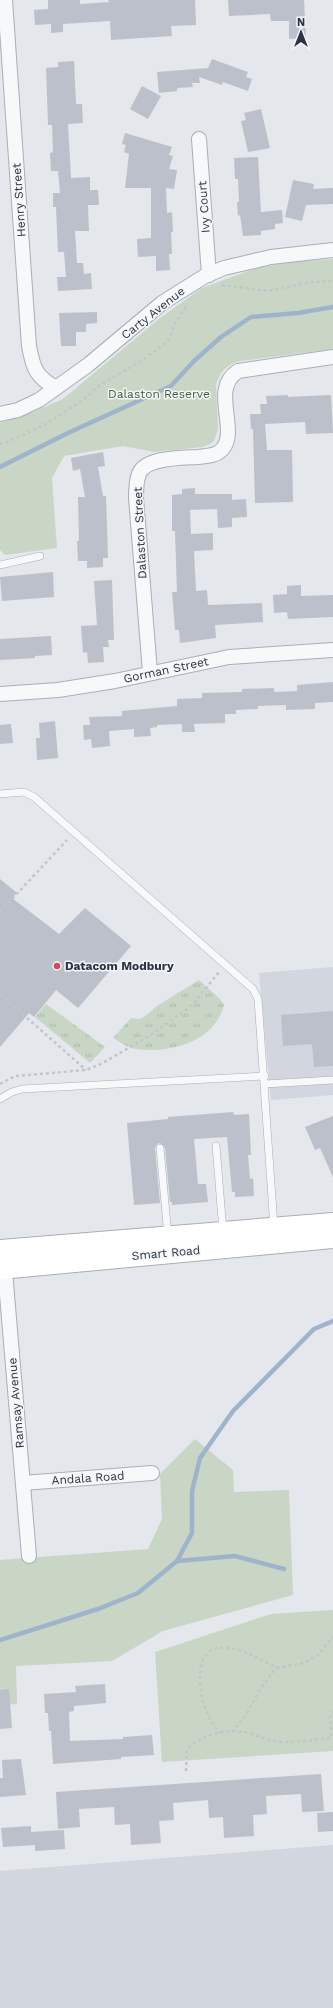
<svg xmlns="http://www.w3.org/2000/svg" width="333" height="2008" font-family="'Work Sans',sans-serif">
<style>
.built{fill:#d2d6de}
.grass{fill:url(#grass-tufts)}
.green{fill:#c9d6c5}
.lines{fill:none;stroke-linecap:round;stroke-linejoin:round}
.stream{stroke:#9fb4cc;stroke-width:4.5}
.building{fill:#bbc0ca}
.service-casing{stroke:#a9aeb7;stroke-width:8}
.minor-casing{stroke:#a9aeb7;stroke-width:16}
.secondary-casing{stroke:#a9aeb7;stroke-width:22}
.path{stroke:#c2c5cb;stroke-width:2.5;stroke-dasharray:3 3;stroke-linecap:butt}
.service{stroke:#f7f8fa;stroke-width:7}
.minor{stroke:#f7f8fa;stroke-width:14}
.secondary{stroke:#fff;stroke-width:20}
.poi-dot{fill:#d1495b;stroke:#f4f6f9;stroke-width:1.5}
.labels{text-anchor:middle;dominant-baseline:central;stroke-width:3;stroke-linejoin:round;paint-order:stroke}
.street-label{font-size:12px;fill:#2b3445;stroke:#f4f6f9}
.park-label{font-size:12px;fill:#3f6138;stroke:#f4f6f9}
.poi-label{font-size:12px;font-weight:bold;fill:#2b3445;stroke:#f4f6f9;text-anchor:start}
</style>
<defs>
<pattern id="grass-tufts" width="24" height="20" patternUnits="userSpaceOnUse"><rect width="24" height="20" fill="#c9d6c5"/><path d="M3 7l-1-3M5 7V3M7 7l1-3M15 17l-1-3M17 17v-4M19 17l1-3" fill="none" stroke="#adb8ab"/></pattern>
</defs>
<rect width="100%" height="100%" fill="#e4e7ec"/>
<!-- built -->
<g class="built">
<path d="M333 967V1095L271 1100 259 973Z"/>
<path d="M333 1845V2008H0V1871Z"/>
</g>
<!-- grass -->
<g class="grass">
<path d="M199 980 220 999 224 1005C215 1042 169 1054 135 1049 127 1047 120 1042 113 1038L131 1018 140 1019 148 1014 157 1006Z"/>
<path d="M46 1004 105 1047 90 1063 35 1017Z"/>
</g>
<!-- green -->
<g class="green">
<path d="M333 259V349L241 361C227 364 220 371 216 385L218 429 214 441 210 444 202 447 155 452 123 446 64 456 52 478 57 548 5 555 0 550V423L33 412 63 399 160 318 202 288 257 268 291 262Z"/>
<path d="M195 1439 233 1470 234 1492 289 1490 293 1595 163 1631 112 1661 16 1666 17 1704 0 1705V1560L148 1549 162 1519 160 1474Z"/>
<path d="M333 1610V1751L162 1762 155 1652 271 1614Z"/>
</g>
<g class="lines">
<!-- stream -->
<g class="stream">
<path d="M0 467 70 432 171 386 194 361 221 337 251 317 298 313 333 307"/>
<path d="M177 1561 235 1556 284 1569"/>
<path d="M0 1640 98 1609 138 1593 177 1561 192 1533V1491L200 1458 233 1411 314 1329 333 1321"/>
</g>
</g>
<!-- building -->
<g class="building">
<path d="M48 0H80V4L109 2 108 0H195L196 25 171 26 172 36 111 40 110 21 63 24V32L51 33V24L35 25 34 10 48 9Z"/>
<path d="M228 0H304L306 38 289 39V21H271L270 14 229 16Z"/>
<path d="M212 59 248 72 246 77 252 79 248 91 223 82 222 85 199 77 200 83H192L193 87 177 88V91L159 93 157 72 208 68Z"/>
<path d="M74 61 76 104H82L83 123 68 124 71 178 90 177V190H98L99 205H88L89 231H75L77 263H83L84 274 91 273 92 289 58 291 57 277H66L64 252H58L56 207H53V193H60L58 171H51L50 153 53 152 52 125H48L46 68 58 67V62Z"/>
<path d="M142 86 161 96 148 119 130 109Z"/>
<path d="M261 109 270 148 248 152 241 121 246 120 244 113Z"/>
<path d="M125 133 172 147 169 155 173 156 169 169 177 170 174 189 166 188 167 213 172 212 173 232H171L172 254H169L170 270 156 271V256L138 257 137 239 151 238V188H125L129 154 124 152 126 145 122 144Z"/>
<path d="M258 157 261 212 282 210 283 223 275 224V229L261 231V235L243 236 240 215 238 216 237 202H239L238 179H235L234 158Z"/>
<path d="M293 180 314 184 313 189 333 188V204L306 205 302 221 285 217Z"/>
<path d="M97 312V323L86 324V332H76V346H61L59 313Z"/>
<path d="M288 395V397L331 395 333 433 306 434 305 422 265 424 267 450H292L293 502 255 503 253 429H251L250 414H261L260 404H267L266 396Z"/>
<path d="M103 452 105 466 98 467 103 496H106L108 558H103V567L87 568V561H78L77 541H79L78 497H85L80 469 73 471 71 458Z"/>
<path d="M195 488V494H232V500L246 499 247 517 232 518V527L218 528 217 509 190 510 191 534 213 533V550L194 551 196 591 207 590 208 605 262 603 263 622 215 625 216 638 180 643 179 630H175L173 603 172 592H177L175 531H172V495L182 494V489Z"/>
<path d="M53 572 54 597 2 601 0 577Z"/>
<path d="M112 580 114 640H108L109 647H103L104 662 88 663 87 652 83 653 81 626 97 625 94 581Z"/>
<path d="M301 585V596L333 595V617L288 619 287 612 274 613 273 595 287 594V586Z"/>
<path d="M51 636 52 655 35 656V658L0 660V639Z"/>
<path d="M333 682V702L315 703V709L286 710V705L258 706V709L236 710V714H225V723L194 724 195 732H182V724L157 725V727L150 728 151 736 134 737V729L109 731 110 746 92 748 91 739 84 740 83 725H90L89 717 122 716V711L177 706V699L202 698V693L242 692V689L274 688V692L297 691V685Z"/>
<path d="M55 721 58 758 37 760 36 738H40L39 723Z"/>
<path d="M11 724 13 743 0 744V725Z"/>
<path d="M0 879 17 893 12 898 59 934 85 908 131 946 78 1008 56 990 34 1017 29 1013 0 1047Z"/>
<path d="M333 1011V1066L314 1067 312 1044 283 1046 281 1015Z"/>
<path d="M233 1112 234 1115 249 1114 251 1155H248L250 1179 253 1178 254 1196 235 1197V1192H232L227 1137 194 1139 198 1184H206L208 1202 172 1205V1202H170L165 1148 160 1143 157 1144 155 1148 160 1203 134 1205 127 1123 168 1119V1117Z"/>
<path d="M333 1116V1177L320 1148 315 1150 305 1127Z"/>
<path d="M105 1684 106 1703 74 1706V1711L69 1712 70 1741 123 1739V1737L152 1735 154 1755 121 1757V1759L53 1764 51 1731H49L48 1713H45L44 1694 76 1692 75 1686Z"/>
<path d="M9 1689 12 1728 0 1729V1690Z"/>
<path d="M21 1759 26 1795 0 1797V1778H3L2 1760Z"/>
<path d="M321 1774 324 1811 302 1812 301 1794 266 1796 267 1814 253 1815 254 1836 224 1838 223 1817 209 1818 208 1800 173 1803 174 1820 159 1821 161 1843 131 1845 130 1824 115 1825 114 1807 79 1809 80 1827 58 1829 56 1792Z"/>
<path d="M333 1812V1831L318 1832 317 1813Z"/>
<path d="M31 1826V1832L64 1830 65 1849 35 1851V1845L3 1847 1 1828Z"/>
</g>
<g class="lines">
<!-- service casing -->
<g class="service-casing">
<g id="service">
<path d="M0 565 40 556"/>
<path d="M0 794 24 792 34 797 253 989 258 999 274 1227"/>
<path d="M265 1084 333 1080"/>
<path d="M0 1099 12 1092 22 1089 265 1076"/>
<path d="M216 1146 223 1231"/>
<path d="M160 1148 168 1236"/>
</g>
</g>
<!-- minor casing -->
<g class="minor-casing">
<g id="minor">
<path d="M5 0 29 346C33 368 36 377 56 388"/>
<path d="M199 139 209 275"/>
<path d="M0 414 18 410 39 400 88 365 162 303 205 276 224 268 271 257 333 250"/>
<path d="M150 672 136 498C136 490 136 481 139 474 145 457 183 458 198 457 205 456 214 456 219 452 243 435 208 390 238 371L333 357"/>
<path d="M0 694 58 690 115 681 229 657 333 650"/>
<path d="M4 1259 29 1556"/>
<path d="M23 1483 152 1473"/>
</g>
</g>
<!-- secondary casing -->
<g class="secondary-casing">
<g id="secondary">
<path d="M0 1250 333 1223"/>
<path d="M0 1269 333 1238"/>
</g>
</g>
<!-- path -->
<g class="path">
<path d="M222 285 268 291 311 282 333 281"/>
<path d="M0 444 8 442 46 424 83 400 100 385 143 360 168 341 176 322 187 305"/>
<path d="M0 912 67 840"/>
<path d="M0 994 86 1070"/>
<path d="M0 1084 15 1076 86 1070 101 1064 146 1038 186 1010 194 1003 219 972"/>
<path d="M232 1732 246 1715 259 1691 273 1672 278 1668 303 1663 317 1656 333 1637"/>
<path d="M222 1733C201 1722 187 1652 218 1648 239 1645 260 1660 278 1668"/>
<path d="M186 1771 187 1749C201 1735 224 1729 244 1732 255 1734 265 1740 276 1741 294 1744 314 1739 331 1738L330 1714 333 1712"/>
</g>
<!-- service -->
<use href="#service" class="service"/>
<!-- minor -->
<use href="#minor" class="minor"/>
<!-- secondary -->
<use href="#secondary" class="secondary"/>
</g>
<!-- markers -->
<circle class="poi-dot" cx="57" cy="966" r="4"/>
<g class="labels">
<!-- street labels -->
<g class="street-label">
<text transform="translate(19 200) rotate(-94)">Henry Street</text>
<text transform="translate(204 207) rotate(-94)">Ivy Court</text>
<text transform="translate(153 313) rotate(-38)">Carty Avenue</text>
<text transform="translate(140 533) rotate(-93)">Dalaston Street</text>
<text transform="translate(166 670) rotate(-12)">Gorman Street</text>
<text transform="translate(166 1253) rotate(-5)">Smart Road</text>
<text transform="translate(16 1403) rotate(-95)">Ramsay Avenue</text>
<text transform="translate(88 1478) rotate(-4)">Andala Road</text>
</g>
<!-- park labels -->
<g class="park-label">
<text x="159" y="394">Dalaston Reserve</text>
</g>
<!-- poi labels -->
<g class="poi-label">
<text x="65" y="966">Datacom Modbury</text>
</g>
</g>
<!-- north arrow -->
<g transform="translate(301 32)" stroke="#f4f6f9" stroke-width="3" paint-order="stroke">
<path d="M0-3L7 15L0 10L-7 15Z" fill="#2b3445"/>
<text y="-6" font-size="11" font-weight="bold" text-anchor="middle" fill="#2b3445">N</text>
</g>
</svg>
